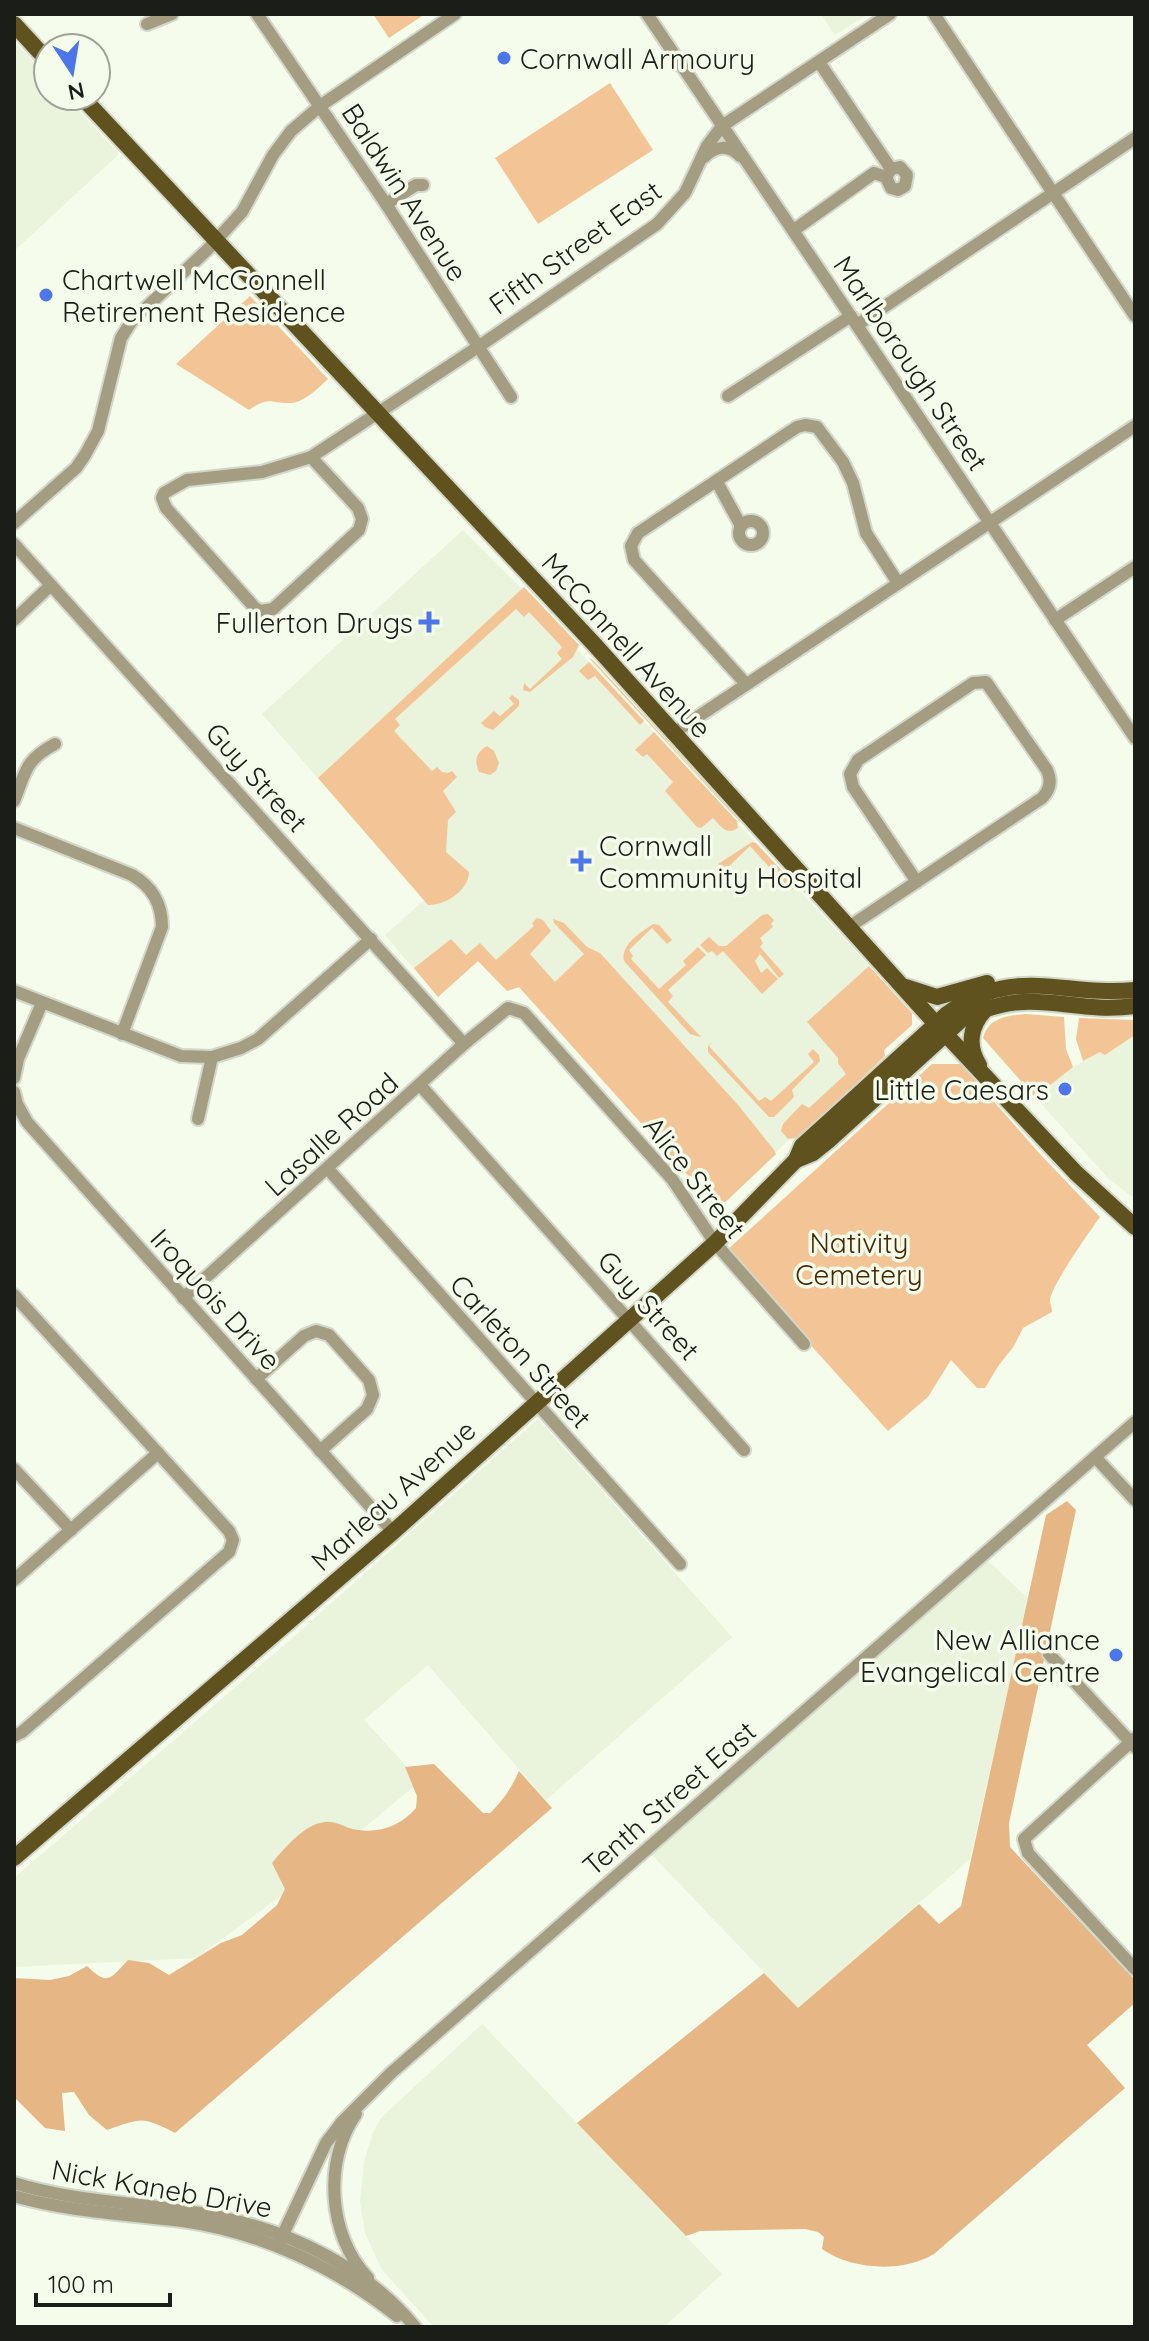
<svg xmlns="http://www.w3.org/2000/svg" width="1149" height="2341" font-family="Quicksand,sans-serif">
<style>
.built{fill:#eaf3db}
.green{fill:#f3c596}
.forest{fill:#e6b685}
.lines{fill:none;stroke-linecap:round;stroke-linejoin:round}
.minor-casing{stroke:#d2d8c9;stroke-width:16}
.major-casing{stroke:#d2d8c9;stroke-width:20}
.minor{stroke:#a49d82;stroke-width:12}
.major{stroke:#5f521e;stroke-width:16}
.poi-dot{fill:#4c76e9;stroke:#f5fceb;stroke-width:3}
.labels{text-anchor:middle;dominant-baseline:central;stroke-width:7;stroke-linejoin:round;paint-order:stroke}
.poi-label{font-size:28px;fill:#1b1e18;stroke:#f5fceb;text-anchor:start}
.street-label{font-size:28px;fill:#1b1e18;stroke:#f5fceb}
.park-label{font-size:28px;fill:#472800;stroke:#f5fceb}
</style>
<rect width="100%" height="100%" fill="#f5fceb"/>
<!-- built -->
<g class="built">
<path d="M821 14H869L835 35Z"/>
<path d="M14 41 48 77V96H65L119 154 14 251Z"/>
<path d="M463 530 521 588 869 966 808 1022 854 1076 718 1209 519 987 507 991 478 961 438 997 385 935 424 900 262 714Z"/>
<path d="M1135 1035V1199L1109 1179 1035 1097 1064 1072 1100 1052 1105 1055Z"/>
<path d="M538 1419 732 1637 546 1800 428 1665 364 1720 420 1781 296 1885 196 1958 14 1967V1878L290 1640Z"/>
<path d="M987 1560 1029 1599 970 1859 798 2008 652 1855Z"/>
<path d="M482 2024 722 2274 664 2327H434L382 2270 365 2233 360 2202 364 2161 374 2130 382 2117Z"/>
</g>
<!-- green -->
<g class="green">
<path d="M373 14H425L389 38Z"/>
<path d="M610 83 653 150 538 224 495 158Z"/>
<path d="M250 296 328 379C318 388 305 402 291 403 269 404 271 395 249 410L176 364Z"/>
<path d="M524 587 579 645 573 657 530 692 523 690 524 683 530 689 562 659 557 653 562 647 529 612 524 617 516 609 395 719 400 725 394 731 432 771 437 767 442 772 448 773 452 771 457 777 443 791 456 812 448 820 446 852 469 872C469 890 445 906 428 905L318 778Z"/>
<path d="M589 658 593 660 740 821H739Z"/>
<path d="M589 662 644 721 640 725 595 676 588 680 579 671Z"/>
<path d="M512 695 519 700V706L493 730 485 727 481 723 494 711 500 716 514 704 509 698Z"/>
<path d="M654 732 737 821 738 828C726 836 721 826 713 818L701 828 697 827 665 791 673 782 647 754 643 757 635 750Z"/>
<path d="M487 746 494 751 499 763 496 771 490 775 479 772C474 761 476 752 487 746Z"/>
<path d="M752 842 756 843 798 888 790 890 750 846 724 871 718 864Z"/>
<path d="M768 914 774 920 771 924 773 927 760 938 763 943 760 947 784 974 779 978 760 954 755 961 761 973 767 968 778 979 762 994 723 951 717 956 712 951 708 953 700 945 709 937 719 946H726L762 915Z"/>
<path d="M537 918 543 920 551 931 530 954 555 982 584 954 554 923 553 919 564 923 587 947 600 953 739 1106 774 1150 776 1154 718 1209 519 987 507 991 478 961 438 997 414 968 451 939 466 955 480 943 496 960 534 926 532 923Z"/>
<path d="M653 924 659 925 672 940 667 944 652 928 629 950 633 956 631 959 659 989 686 965 683 961 698 947 706 955 668 990 673 996 668 1002 700 1036 702 1035 700 1037 690 1034 624 961C620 945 641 932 653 924Z"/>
<path d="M869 966 912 1013V1025L884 1050 885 1056 799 1138 788 1139 781 1131 783 1124 802 1104 809 1108 846 1074 838 1063V1058L807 1022Z"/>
<path d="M1026 1014 1064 1017 1066 1049 1073 1067 1035 1097 983 1038C989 1017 1007 1016 1026 1014Z"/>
<path d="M1079 1018 1135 1020V1035L1105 1055 1100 1052 1083 1061 1076 1039Z"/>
<path d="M713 1041 709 1046 759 1101 765 1097 771 1101 814 1062 808 1054 813 1049 819 1055 820 1061 792 1090 794 1097 774 1117H769L708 1052V1046Z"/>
<path d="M932 1064H961L1039 1153 1100 1217C1090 1231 1051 1286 1050 1300 1050 1304 1052 1308 1052 1312L1023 1328 1014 1346 999 1365 985 1388H977L951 1360 928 1397 888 1431 726 1251Z"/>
</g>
<!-- forest -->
<g class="forest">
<path d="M1067 1501 1076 1510 1009 1823 1010 1847 1135 1980V2003L1087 2045 1125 2088 934 2254C902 2273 852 2270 822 2249L824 2237 818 2232 805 2229 700 2231 686 2236 577 2123 764 1973 798 2008 919 1904 939 1924 961 1906 1046 1515Z"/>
<path d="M434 1764 483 1813H490C503 1801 512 1787 519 1771L552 1808 175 2133C141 2116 143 2118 107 2130L89 2115 74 2092 62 2093 65 2131 45 2128 14 2097V1978L50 1980 69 1976 87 1966C108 1987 111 1978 128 1960L149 1963 169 1975 221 1943 242 1935 277 1905 285 1889 272 1863C284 1849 304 1824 325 1822 333 1821 341 1825 349 1828 374 1835 399 1828 416 1808L417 1796 405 1767Z"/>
</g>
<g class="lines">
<!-- minor casing -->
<g class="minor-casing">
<g id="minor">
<path d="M257 14 386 204 511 397"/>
<path d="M647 14 1135 738"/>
<path d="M934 14 1135 316"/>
<path d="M147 24 172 14"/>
<path d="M704 157C716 146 728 144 740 156"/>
<path d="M886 177 891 188 898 190 905 186 907 175 900 167 891 169"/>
<path d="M386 204 416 185H423"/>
<path d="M794 230 874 173 886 177 891 169 819 62"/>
<path d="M857 325 1135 138"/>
<path d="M728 396 851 316"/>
<path d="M311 457 358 508 362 519 359 530 273 609 261 611 255 608 166 508 162 498 164 493 187 480 262 472 311 457 478 347 657 224 685 193 707 146 722 126 890 14"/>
<path d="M717 482 741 526"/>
<circle cx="751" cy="533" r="12"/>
<path d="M14 523 76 468 85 455 98 431 121 338 131 322 208 249 242 212 273 155 291 131 320 106 455 14"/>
<path d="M14 544 464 1044"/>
<path d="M14 620 51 585"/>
<path d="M1055 620 1135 567"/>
<path d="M746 684 634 560 631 546 638 533 797 427 805 425 817 427 843 462 853 483 866 533 898 583"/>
<path d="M672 734 1135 426"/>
<path d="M14 801C26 771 25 760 55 744"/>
<path d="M14 828 132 875C153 887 162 904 162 927L122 1034"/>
<path d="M849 927 1042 798C1050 790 1052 781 1047 770L986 682 973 683 858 760 850 774 853 787 917 882"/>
<path d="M14 991 181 1056 212 1057 241 1048 258 1039 371 939"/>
<path d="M14 1078 18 1059 42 1003"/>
<path d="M420 1085 744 1450"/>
<path d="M14 1092 17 1104 27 1122 393 1532"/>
<path d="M198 1119 212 1057"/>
<path d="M328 1169 680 1564"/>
<path d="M14 1295 229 1531 233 1540 229 1552 22 1732 14 1736"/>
<path d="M183 1298 464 1044 508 1008 524 1013 672 1179 715 1243 804 1344"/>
<path d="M256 1379 304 1336 316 1331 329 1335 369 1380 373 1395 367 1409 320 1451"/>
<path d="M1095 1457 1135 1500"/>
<path d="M14 1469 71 1530"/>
<path d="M14 1580 158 1453"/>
<path d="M1049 1654 1135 1747"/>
<path d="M1135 1738 1024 1839 1028 1853 1135 1969"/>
<path d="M356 2114C323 2161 328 2236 368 2278"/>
<path d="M14 2183C81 2204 152 2202 220 2217 292 2232 368 2269 415 2327"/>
<path d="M14 2196C70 2212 125 2214 182 2221 261 2232 335 2267 397 2316"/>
<path d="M278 2245 326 2143 342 2122 391 2073 1135 1422"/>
</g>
</g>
<!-- major casing -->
<g class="major-casing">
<g id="major">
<path d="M14 24 48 61"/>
<path d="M81 96 594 644 936 1024 1076 1173 1135 1227"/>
<path d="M906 987 937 997 987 983"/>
<path d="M979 1065C967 1046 970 1026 985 1010"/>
<path d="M796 1160 813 1153 828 1141 961 1020C1032 983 1066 1015 1135 1006"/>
<path d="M14 1858 393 1532 715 1243 796 1160 802 1146 947 1014C1015 964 1061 997 1135 990"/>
</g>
</g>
<!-- minor -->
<use href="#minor" class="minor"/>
<!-- major -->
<use href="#major" class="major"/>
</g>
<!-- markers -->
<g class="poi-dot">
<circle cx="504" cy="58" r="8"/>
<circle cx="46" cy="295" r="8"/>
<path d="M425 610h8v8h8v8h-8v8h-8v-8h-8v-8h8z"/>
<path d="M577 849h8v8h8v8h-8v8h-8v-8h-8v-8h8z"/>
<circle cx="1065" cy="1089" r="8"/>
<circle cx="1116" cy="1655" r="8"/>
</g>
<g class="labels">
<!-- poi labels -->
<g class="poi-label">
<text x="520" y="58">Cornwall Armoury</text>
<text x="62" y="279">Chartwell McConnell<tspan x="62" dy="32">Retirement Residence</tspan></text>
<text x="413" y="622" text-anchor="end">Fullerton Drugs</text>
<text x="599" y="845">Cornwall<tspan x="599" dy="32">Community Hospital</tspan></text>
<text x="1049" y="1089" text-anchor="end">Little Caesars</text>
<text x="1100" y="1639" text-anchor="end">New Alliance<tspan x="1100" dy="32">Evangelical Centre</tspan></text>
</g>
<!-- street labels -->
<g class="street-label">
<text transform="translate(405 192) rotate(57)">Baldwin Avenue</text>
<text transform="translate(575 247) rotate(-36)">Fifth Street East</text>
<text transform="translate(911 363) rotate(56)">Marlborough Street</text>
<text transform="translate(627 645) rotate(48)">McConnell Avenue</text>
<text transform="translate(257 777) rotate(48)">Guy Street</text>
<text transform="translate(331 1134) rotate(-42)">Lasalle Road</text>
<text transform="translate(695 1177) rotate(52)">Alice Street</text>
<text transform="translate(216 1299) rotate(48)">Iroquois Drive</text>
<text transform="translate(649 1305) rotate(48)">Guy Street</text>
<text transform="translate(521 1351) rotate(48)">Carleton Street</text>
<text transform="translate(393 1495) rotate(-42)">Marleau Avenue</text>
<text transform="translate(669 1798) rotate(-41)">Tenth Street East</text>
<text transform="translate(162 2188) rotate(10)">Nick Kaneb Drive</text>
</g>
<!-- park labels -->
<g class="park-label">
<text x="859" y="1242">Nativity<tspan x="859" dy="32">Cemetery</tspan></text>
</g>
</g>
<!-- border -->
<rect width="1149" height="2341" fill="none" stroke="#1b1e18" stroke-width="32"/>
<!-- north arrow -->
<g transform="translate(72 72) rotate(168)"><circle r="38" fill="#f5fceb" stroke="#9ea397" stroke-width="2"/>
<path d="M0-6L14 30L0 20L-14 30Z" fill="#4c76e9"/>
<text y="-12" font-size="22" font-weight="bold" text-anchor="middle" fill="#1b1e18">N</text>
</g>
<!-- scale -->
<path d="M36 2293v12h134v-12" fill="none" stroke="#1b1e18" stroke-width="4"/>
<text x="48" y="2293" font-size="24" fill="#1b1e18" stroke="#f5fceb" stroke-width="6" paint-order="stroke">100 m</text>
</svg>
